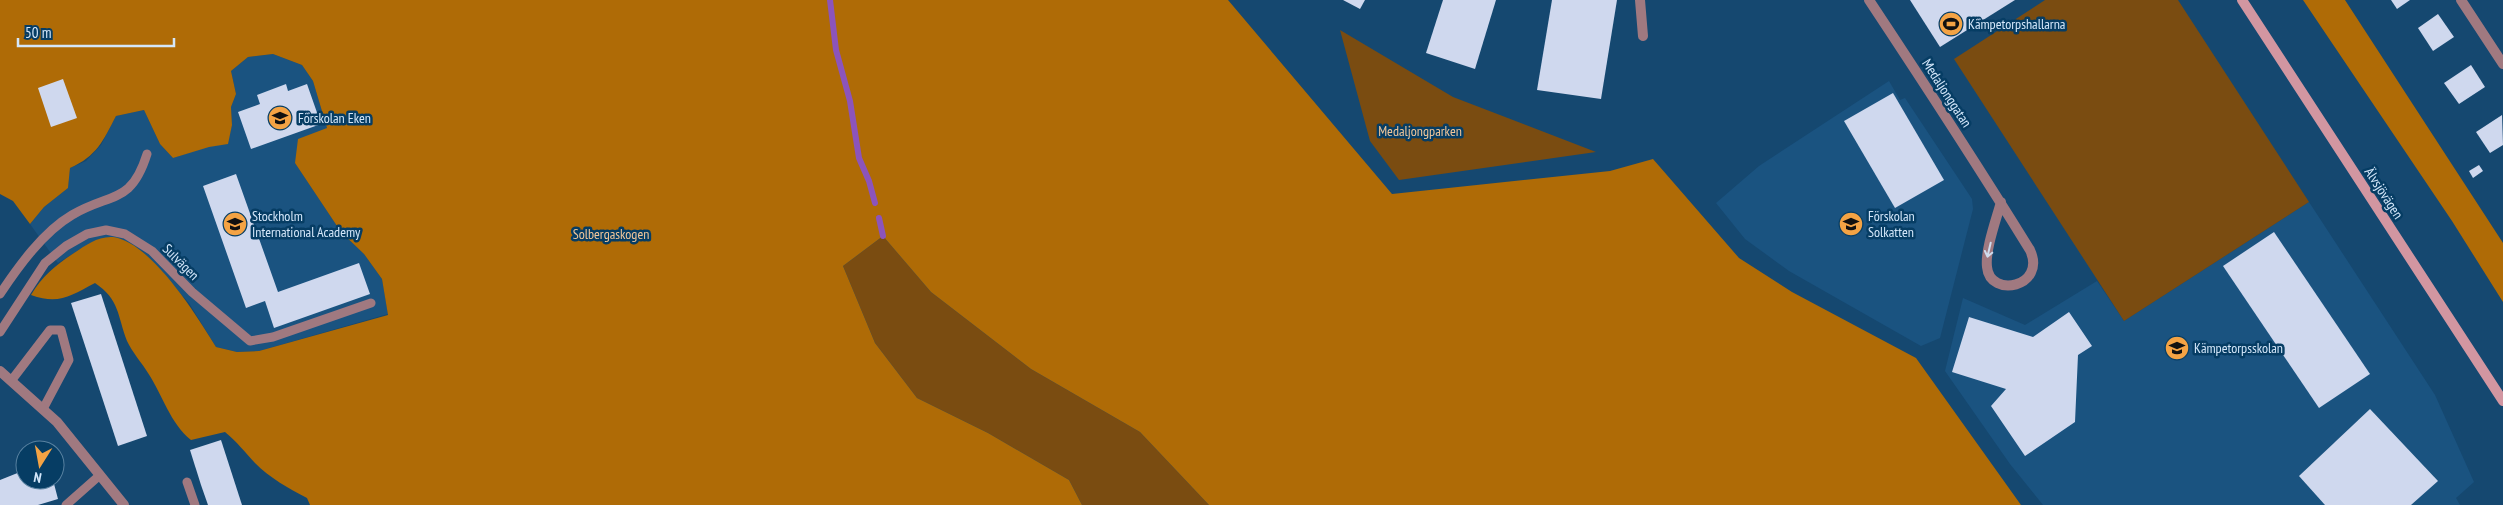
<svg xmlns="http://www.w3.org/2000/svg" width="2503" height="505" font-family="'PT Sans Narrow',sans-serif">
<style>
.built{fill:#1a5380}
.green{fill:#7a4c11}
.forest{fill:#af6b06}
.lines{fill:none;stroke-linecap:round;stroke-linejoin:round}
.stream{stroke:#8c54bb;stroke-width:6}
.building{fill:#cfd8ee}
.service{stroke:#a07980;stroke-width:9}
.minor{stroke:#a07980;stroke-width:10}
.secondary{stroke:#d296a1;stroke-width:10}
.oneway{stroke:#cfdcee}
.labels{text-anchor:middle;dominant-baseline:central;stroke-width:5;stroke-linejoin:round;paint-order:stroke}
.poi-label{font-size:14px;fill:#d4e7fa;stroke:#063d64;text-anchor:start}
.street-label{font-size:14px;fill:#d4e7fa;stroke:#063d64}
.park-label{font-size:14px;fill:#f2c79a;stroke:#063d64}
</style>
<rect width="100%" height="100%" fill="#154870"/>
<!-- built -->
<g class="built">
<path d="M273 54 302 65 313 81 327 128 295 163 341 232 364 254 382 279 388 314 259 351 237 352 216 347 189 303 142 251 85 246 58 263 30 224 44 207 68 188 70 168 86 161 101 145 116 116 144 110 160 144 173 158 209 146 227 144 232 125 231 107 236 94 231 71 248 57Z"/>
<path d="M1889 81 1900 100 1905 98 1972 199 1973 209 1940 338 1921 346 1789 271 1745 239 1716 203 1759 166Z"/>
<path d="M2309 202 2435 395 2474 482 2456 498 2460 505H2043L2010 464 1945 371 1963 298 2025 325 2097 281 2124 321Z"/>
</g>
<!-- green -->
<g class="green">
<path d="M2045 0H2178L2309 202 2124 321 1954 59Z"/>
<path d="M1340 30 1453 97 1596 152 1399 180 1370 141Z"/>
<path d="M883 236 931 292 1031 369 1140 432 1209 505H1082L1069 480 988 433 917 398 875 343 843 266Z"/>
</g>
<!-- forest -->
<g class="forest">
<path d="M0 0H1228L1392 194 1610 171 1653 159 1739 258 1792 292 1916 358 2021 505H1209L1140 432 1031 369 931 292 883 236 843 266 875 343 917 398 988 433 1069 480 1082 505H310L307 498C288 488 270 478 255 463 245 452 237 442 225 432L191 440C170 423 163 396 148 373 142 363 132 352 127 341 117 315 120 300 95 283 70 296 59 305 31 295 42 276 56 265 74 253 86 245 98 236 113 237 151 242 197 316 216 347L237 352 259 351 388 315 382 279 364 254 341 232 295 163 298 139 327 128 313 81 302 65 273 54 248 57 231 71 236 94 231 107 232 125 228 144 209 147 173 158 160 144 144 110 116 116C103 141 97 156 70 168L68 188 44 207 30 224 13 201 0 194Z"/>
<path d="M2303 0H2345L2503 243V302L2452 221Z"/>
</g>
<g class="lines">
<!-- stream -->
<g class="stream">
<path d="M830 0 836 50 850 101 859 158 869 181 875 203"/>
<path d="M879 218 883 236"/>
</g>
</g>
<!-- building -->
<g class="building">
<path d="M1343 0H1365L1360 9Z"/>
<path d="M1443 0H1496L1475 69 1426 53Z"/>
<path d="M1552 0H1617L1601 99 1537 90Z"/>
<path d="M1910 0H2015L1940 47Z"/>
<path d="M2391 0H2410L2397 9Z"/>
<path d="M2438 14 2454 37 2433 51 2418 28Z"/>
<path d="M2471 65 2485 87 2459 104 2444 83Z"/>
<path d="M63 79 77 118 51 127 38 88Z"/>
<path d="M286 84 288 91 307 84 321 124 251 149 238 112 260 104 257 95Z"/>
<path d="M1893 93 1944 180 1895 208 1844 121Z"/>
<path d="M2502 115 2503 145 2490 153 2476 132Z"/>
<path d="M2479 165 2483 171 2473 178 2469 171Z"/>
<path d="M236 174 278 292 359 263 370 294 274 328 265 301 246 308 203 186Z"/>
<path d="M2274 232 2370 374 2319 408 2223 266Z"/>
<path d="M101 294 147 436 118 446 71 303Z"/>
<path d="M2069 312 2092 346 2078 355 2075 422 2025 456 1991 406 2006 389 1952 372 1969 317 2033 337Z"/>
<path d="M2370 409 2438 481 2411 505H2325L2299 476Z"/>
<path d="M221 440 242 505H208L201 485 190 450Z"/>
<path d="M25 470V480H53L58 499 38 505H0V480Z"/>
</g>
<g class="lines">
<!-- service -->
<g class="service">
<path d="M0 294C18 267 43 232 72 215 111 192 131 205 147 154"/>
<path d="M0 332 45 263 66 246 87 234 106 230 125 234 152 251 192 292 250 341 273 337 371 303"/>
<path d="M11 381 50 330H61L69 360 43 409"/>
<path d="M187 482 195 505"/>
<path d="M66 505 100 475"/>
</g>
<!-- minor -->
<g class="minor">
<path d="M1640 0 1643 36"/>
<path d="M1869 0C1924 83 1978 166 2030 250 2047 287 1990 299 1987 267 1985 250 1996 220 2001 202"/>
<path d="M2461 0 2503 64"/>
<path d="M0 371 57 422 124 505"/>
</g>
<!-- secondary -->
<path class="secondary" d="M2242 0 2503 401"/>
</g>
<!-- one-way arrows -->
<defs><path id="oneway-shaft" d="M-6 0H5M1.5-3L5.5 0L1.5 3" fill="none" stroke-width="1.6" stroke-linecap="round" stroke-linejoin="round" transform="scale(1.25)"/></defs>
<use class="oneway" href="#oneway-shaft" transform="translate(1989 250) rotate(103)"/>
<!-- icons -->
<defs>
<g id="stadium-disc" transform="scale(1.25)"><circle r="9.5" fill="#f4a344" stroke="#063d64"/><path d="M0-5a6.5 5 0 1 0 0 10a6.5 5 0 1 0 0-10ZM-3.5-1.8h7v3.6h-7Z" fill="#111"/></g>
<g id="school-disc" transform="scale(1.25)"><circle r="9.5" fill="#f4a344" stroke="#063d64"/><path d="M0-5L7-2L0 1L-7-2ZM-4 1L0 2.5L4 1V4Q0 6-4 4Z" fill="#111"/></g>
</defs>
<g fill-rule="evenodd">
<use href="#stadium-disc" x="1951" y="24"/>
<use href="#school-disc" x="280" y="118"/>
<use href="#school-disc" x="235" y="224"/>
<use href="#school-disc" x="1851" y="224"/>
<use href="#school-disc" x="2177" y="348"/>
</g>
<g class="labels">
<!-- poi labels -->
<g class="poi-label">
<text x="1968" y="24">Kämpetorpshallarna</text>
<text x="298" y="118">Förskolan Eken</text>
<text x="252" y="216">Stockholm<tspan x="252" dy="16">International Academy</tspan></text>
<text x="1868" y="216">Förskolan<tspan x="1868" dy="16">Solkatten</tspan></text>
<text x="2194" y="348">Kämpetorpsskolan</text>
</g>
<!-- street labels -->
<g class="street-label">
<text transform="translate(1947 93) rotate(57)">Medaljonggatan</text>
<text transform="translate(2384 193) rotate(57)">Älvsjövägen</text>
<text transform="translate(181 262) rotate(45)">Sulvägen</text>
</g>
<!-- park labels -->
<g class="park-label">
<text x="1420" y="131">Medaljongparken</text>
<text x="611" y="234">Solbergaskogen</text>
</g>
</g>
<!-- north arrow -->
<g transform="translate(40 465) rotate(191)"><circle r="24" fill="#063d64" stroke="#5881a0"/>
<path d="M0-4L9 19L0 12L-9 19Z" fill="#f4a344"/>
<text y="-8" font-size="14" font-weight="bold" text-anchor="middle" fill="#d4e7fa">N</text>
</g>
<!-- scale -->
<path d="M18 38v8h156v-8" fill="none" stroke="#d4e7fa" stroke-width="2.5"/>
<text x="25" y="38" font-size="15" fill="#d4e7fa" stroke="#063d64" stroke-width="4" paint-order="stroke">50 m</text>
</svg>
